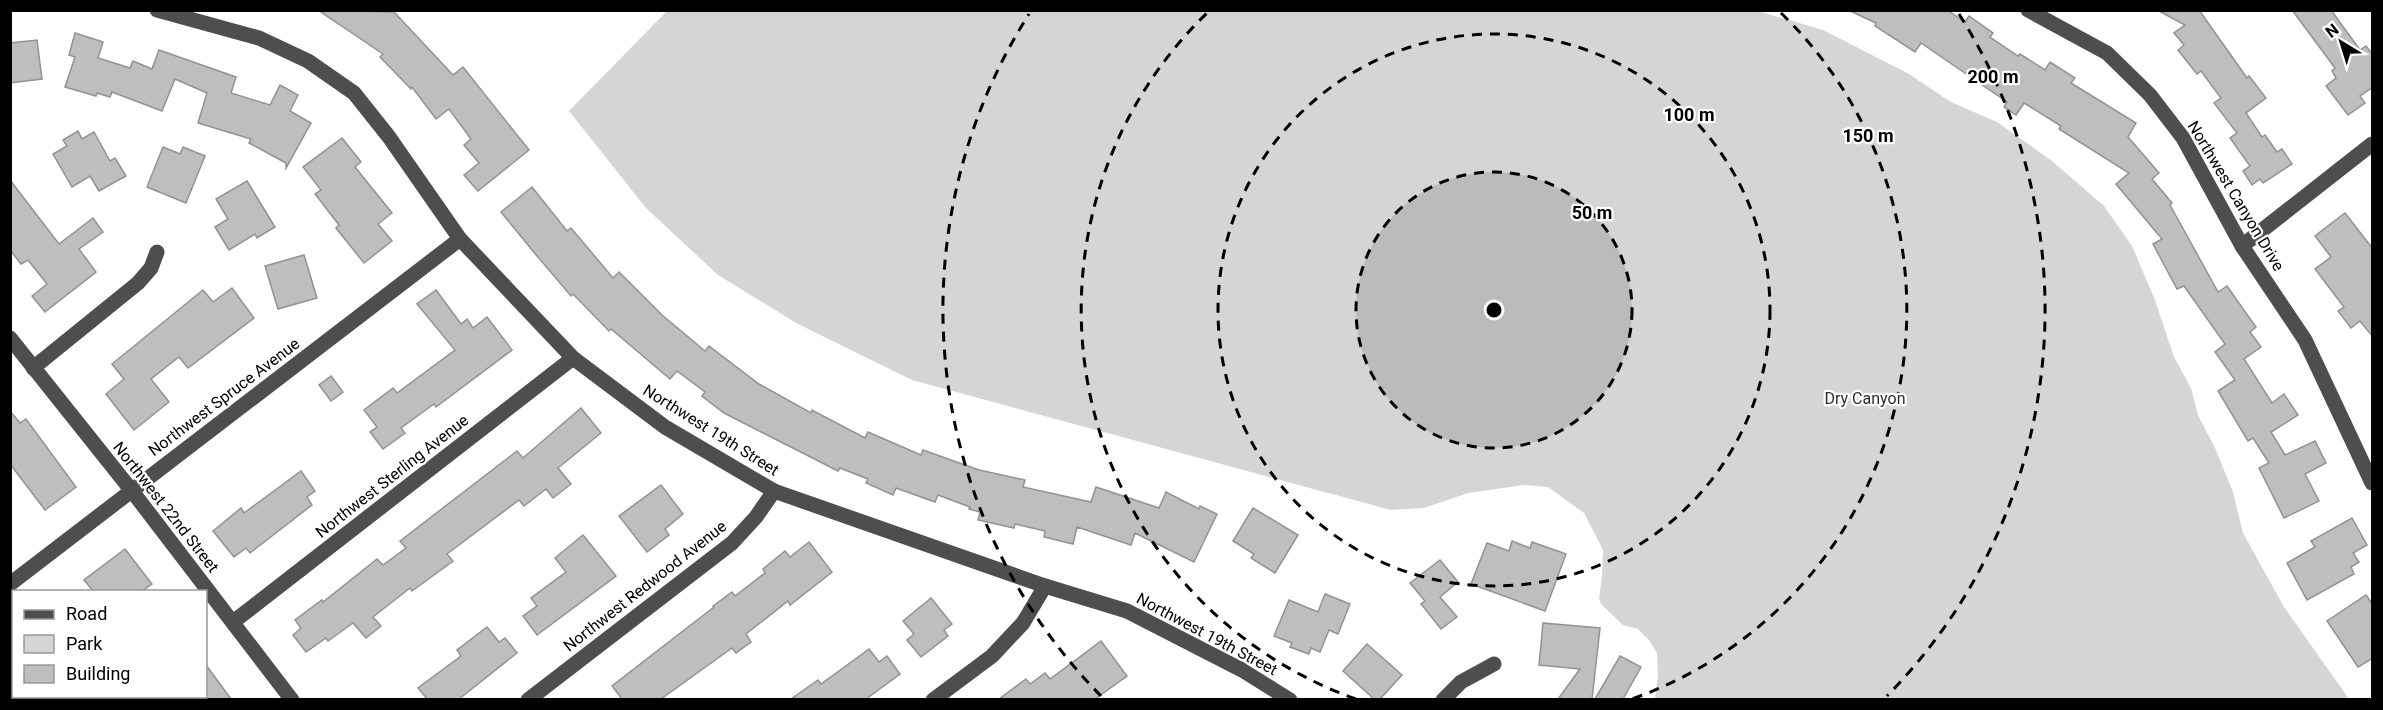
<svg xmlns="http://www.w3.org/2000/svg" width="2383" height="710" font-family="Roboto,sans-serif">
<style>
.green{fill:#d5d5d5}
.building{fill:#bebebe;stroke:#929292;stroke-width:1.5}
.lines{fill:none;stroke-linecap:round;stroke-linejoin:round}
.minor{stroke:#4e4e4e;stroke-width:15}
.ring{fill:none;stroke:#000;stroke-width:3;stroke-dasharray:10 8}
.labels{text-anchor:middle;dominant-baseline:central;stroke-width:4.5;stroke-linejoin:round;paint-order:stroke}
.street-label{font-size:16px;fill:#000;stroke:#fff}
.park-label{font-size:16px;fill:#2c2c2c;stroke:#fff}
.centre{fill:#000;stroke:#fff;stroke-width:3}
.ring-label{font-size:18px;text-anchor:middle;font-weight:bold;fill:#000;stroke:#fff;stroke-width:4.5;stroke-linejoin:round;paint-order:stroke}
</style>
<rect width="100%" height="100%" fill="#fff"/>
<!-- green -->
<path class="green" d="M1758 11 1823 30 1909 74 1951 102 1997 122 2052 161 2104 206 2132 246 2155 300 2174 357 2191 388 2198 415 2215 448 2233 492 2243 533 2284 607 2349 699H1655L1658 677 1657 653 1649 640 1638 629 1623 625 1601 604 1599 598 1602 577 1603 550 1584 513 1548 487 1524 485 1468 493 1424 508 1391 510 912 380 798 324 718 275 646 208 569 111 667 11Z"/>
<!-- building -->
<g class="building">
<path d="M318 10 394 12 453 75 463 67 529 150 478 191 464 175 479 163 464 145 471 139 449 109 436 119 412 87 411 89 380 57 383 54Z"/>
<path d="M1848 10H1947L1965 22 1969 16 1993 33 1990 37 2018 56 2020 54 2045 70 2050 62 2075 78 2071 83 2136 123 2128 137 2159 173 2152 179 2172 203 2170 205 2218 292 2227 286 2256 327 2250 332 2261 347 2244 359 2272 403 2284 394 2298 415 2271 432 2285 455 2315 441 2326 463 2305 474 2319 501 2284 518 2259 468 2269 463 2253 438 2248 441 2218 391 2235 380 2215 352 2225 344 2184 286 2177 289 2153 244 2162 239 2116 184 2129 173 2059 129 2061 126 2024 103 2016 115 2004 107 2007 102 1921 43 1915 52 1875 26 1876 23Z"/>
<path d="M2157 10H2199L2247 78 2249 76 2266 98 2246 113 2262 137 2265 135 2277 152 2282 149 2292 164 2263 183 2260 179 2252 185 2243 171 2250 166 2230 138 2237 133 2214 103 2221 98 2201 71 2197 74 2178 50 2184 45 2174 33 2185 25Z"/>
<path d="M2292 10H2331L2360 50 2366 46 2373 55V87L2360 96 2365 103 2348 115 2326 86 2336 78 2332 71 2335 68Z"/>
<path d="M75 33 103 42 98 58 130 68 133 61 152 69 159 50 236 77 231 93 270 105 280 85 298 95 290 111 311 123 286 168V163L249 143 251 139 198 123 207 93 175 79 162 111 112 92 110 97 97 93 96 96 65 87 75 57 69 55Z"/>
<path d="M37 40 42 79 10 83V43Z"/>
<path d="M78 131 82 139 94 132 110 161 115 158 126 176 99 191 90 176 72 187 53 154 67 146 63 140Z"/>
<path d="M342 138 361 162 355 167 392 213 378 224 392 241 364 263 336 228 339 225 315 194 321 190 303 167Z"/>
<path d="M163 147 180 154 183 147 205 156 186 203 147 187Z"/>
<path d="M10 180 59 244 93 218 103 232 79 249 96 272 45 312 32 296 47 284 28 260 21 264 10 250Z"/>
<path d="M247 181 275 227 257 238 255 234 229 250 215 227 228 219 216 199Z"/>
<path d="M532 187 567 231 571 228 613 278 619 272 662 315 705 351 709 346 759 384 811 413 812 410 865 438 868 432 921 455 923 450 979 470 1025 480 1023 487 1091 502 1096 487 1159 508 1166 492 1199 509 1200 506 1217 514 1194 562 1135 533 1131 545 1077 527 1073 544 1044 537 1045 531 1015 524 1014 528 978 520 980 512 969 509 970 507 938 495 935 502 896 488 893 495 866 483 868 479 840 468 838 471 724 413 702 396 705 392 677 371 670 379 611 329 609 331 573 294 571 296 532 250 501 212Z"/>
<path d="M2345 213 2373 249V337L2360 321 2351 328 2338 311 2344 307 2315 269 2331 257 2315 236Z"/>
<path d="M304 255 317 298 278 309 265 266Z"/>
<path d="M232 288 254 318 188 368 179 357 151 379 169 402 134 430 106 394 124 379 112 364 203 290 213 302Z"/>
<path d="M436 290 461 324 467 319 473 328 487 317 512 350 436 407 434 404 401 428 405 433 383 449 370 432 377 427 364 410 393 388 397 393 455 350 417 304Z"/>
<path d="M331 376 343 392 331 401 319 385Z"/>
<path d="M581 408 601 433 558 468 571 484 553 498 546 489 524 506 519 500 447 554 453 561 412 591 410 588 373 617 381 626 366 638 353 623 328 641 326 638 306 652 293 635 301 628 295 620 322 600 323 602 377 559 383 565 406 548 400 541 517 451 523 458Z"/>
<path d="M10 411 20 423 26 419 76 487 45 510 10 464Z"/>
<path d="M301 471 315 491 307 497 312 505 250 553 246 548 234 557 213 531 241 508 244 513Z"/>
<path d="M661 485 683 514 665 529 669 535 647 552 619 516Z"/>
<path d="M1253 508 1298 535 1275 573 1251 558 1254 554 1233 541Z"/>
<path d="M2352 518 2367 545 2353 553 2359 562 2351 567 2354 574 2307 600 2287 563 2315 547 2311 541Z"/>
<path d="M583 535 616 576 537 635 523 616 537 606 531 598 566 572 555 558Z"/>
<path d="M1512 541 1530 548 1532 542 1566 554 1545 611 1471 584 1487 543 1509 551Z"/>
<path d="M809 542 832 572 790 605 788 601 746 634 751 642 736 653 732 648 661 699H622L612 686 714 607 713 606 732 592 735 596 765 573 763 569 785 551 790 557Z"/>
<path d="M125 549 152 584 142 591H93L84 580Z"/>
<path d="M1440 560 1458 582 1440 597 1457 617 1441 629 1421 604 1425 601 1410 583Z"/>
<path d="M1325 594 1350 604 1338 634 1329 630 1320 652 1311 648 1309 654 1290 647 1292 643 1274 636 1289 600 1318 612Z"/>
<path d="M2366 595 2373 605V658L2358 667 2327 621Z"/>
<path d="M931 598 952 624 944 630 948 636 921 657 907 640 914 634 903 621Z"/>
<path d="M1543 623 1600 628 1592 699H1558L1580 669 1539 665Z"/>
<path d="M487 627 499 642 505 638 517 653 459 699H427L418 688 461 656 457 650Z"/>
<path d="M1101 641 1127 676 1095 699H999L1026 679 1030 684 1045 673 1050 679Z"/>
<path d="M1367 644 1402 675 1380 699H1374L1343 671Z"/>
<path d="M869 649 879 662 887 656 900 674 866 699H791L818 680 821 684Z"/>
<path d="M1620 656 1641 667 1623 699H1595Z"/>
<path d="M206 665 231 699H206Z"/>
</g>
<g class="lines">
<!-- minor -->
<g class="minor">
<path d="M157 10 259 38 308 61 354 93 389 137 460 239 573 358 665 427 774 491 1045 586 1127 611 1242 670 1290 700"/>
<path d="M2028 10 2107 53 2150 95 2183 138 2242 246 2305 340 2372 483"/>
<path d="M2242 246 2372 144"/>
<path d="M10 338 132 491 292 700"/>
<path d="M33 368 138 283 151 268 157 252"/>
<path d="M10 584 460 239"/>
<path d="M233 622 573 358"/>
<path d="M528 700 732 543 756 517 774 491"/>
<path d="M933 700 992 656 1023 623 1045 586"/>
<path d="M1443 700 1461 682 1494 664"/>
</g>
</g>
<!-- distance rings -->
<circle cx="1494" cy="310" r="138" fill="#000" fill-opacity=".12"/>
<g class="ring">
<circle cx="1494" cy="310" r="138"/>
<circle cx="1494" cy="310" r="276"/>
<path d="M1356 699A413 413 0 0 1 1207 13M1781 13A413 413 0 0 1 1632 699"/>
<path d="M1101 696A551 551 0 0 1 1029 14M1959 14A551 551 0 0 1 1887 696"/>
</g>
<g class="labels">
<!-- street labels -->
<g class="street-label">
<text transform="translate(2236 196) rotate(59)">Northwest Canyon Drive</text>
<text transform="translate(224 397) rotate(-37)">Northwest Spruce Avenue</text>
<text transform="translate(711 430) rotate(32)">Northwest 19th Street</text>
<text transform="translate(392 476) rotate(-38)">Northwest Sterling Avenue</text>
<text transform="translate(166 507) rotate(52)">Northwest 22nd Street</text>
<text transform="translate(645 586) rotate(-38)">Northwest Redwood Avenue</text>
<text transform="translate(1207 634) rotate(28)">Northwest 19th Street</text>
</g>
<!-- park labels -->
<g class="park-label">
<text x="1865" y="398">Dry Canyon</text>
</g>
</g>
<circle cx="1494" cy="310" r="9" class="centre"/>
<g class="ring-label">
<text x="1993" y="83">200 m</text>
<text x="1689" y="121">100 m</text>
<text x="1868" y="142">150 m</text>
<text x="1592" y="219">50 m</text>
</g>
<!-- border -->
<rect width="2383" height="710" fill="none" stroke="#000000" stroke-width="24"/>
<!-- legend -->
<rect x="12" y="590" width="195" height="108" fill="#ffffff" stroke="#999999" stroke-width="1.5"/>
<rect x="24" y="610" width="30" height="9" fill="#4e4e4e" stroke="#999999" stroke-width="1.5"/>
<text x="66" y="620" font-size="18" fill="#000000">Road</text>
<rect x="24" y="635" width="30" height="18" fill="#d5d5d5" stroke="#999999" stroke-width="1.5"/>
<text x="66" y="650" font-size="18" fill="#000000">Park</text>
<rect x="24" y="665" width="30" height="18" fill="#bebebe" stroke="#999999" stroke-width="1.5"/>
<text x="66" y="680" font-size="18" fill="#000000">Building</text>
<!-- north arrow -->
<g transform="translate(2341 42) rotate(322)" stroke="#ffffff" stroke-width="4.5" paint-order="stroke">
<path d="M0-4.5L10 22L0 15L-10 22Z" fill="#000000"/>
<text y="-9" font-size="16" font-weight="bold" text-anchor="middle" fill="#000000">N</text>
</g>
</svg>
